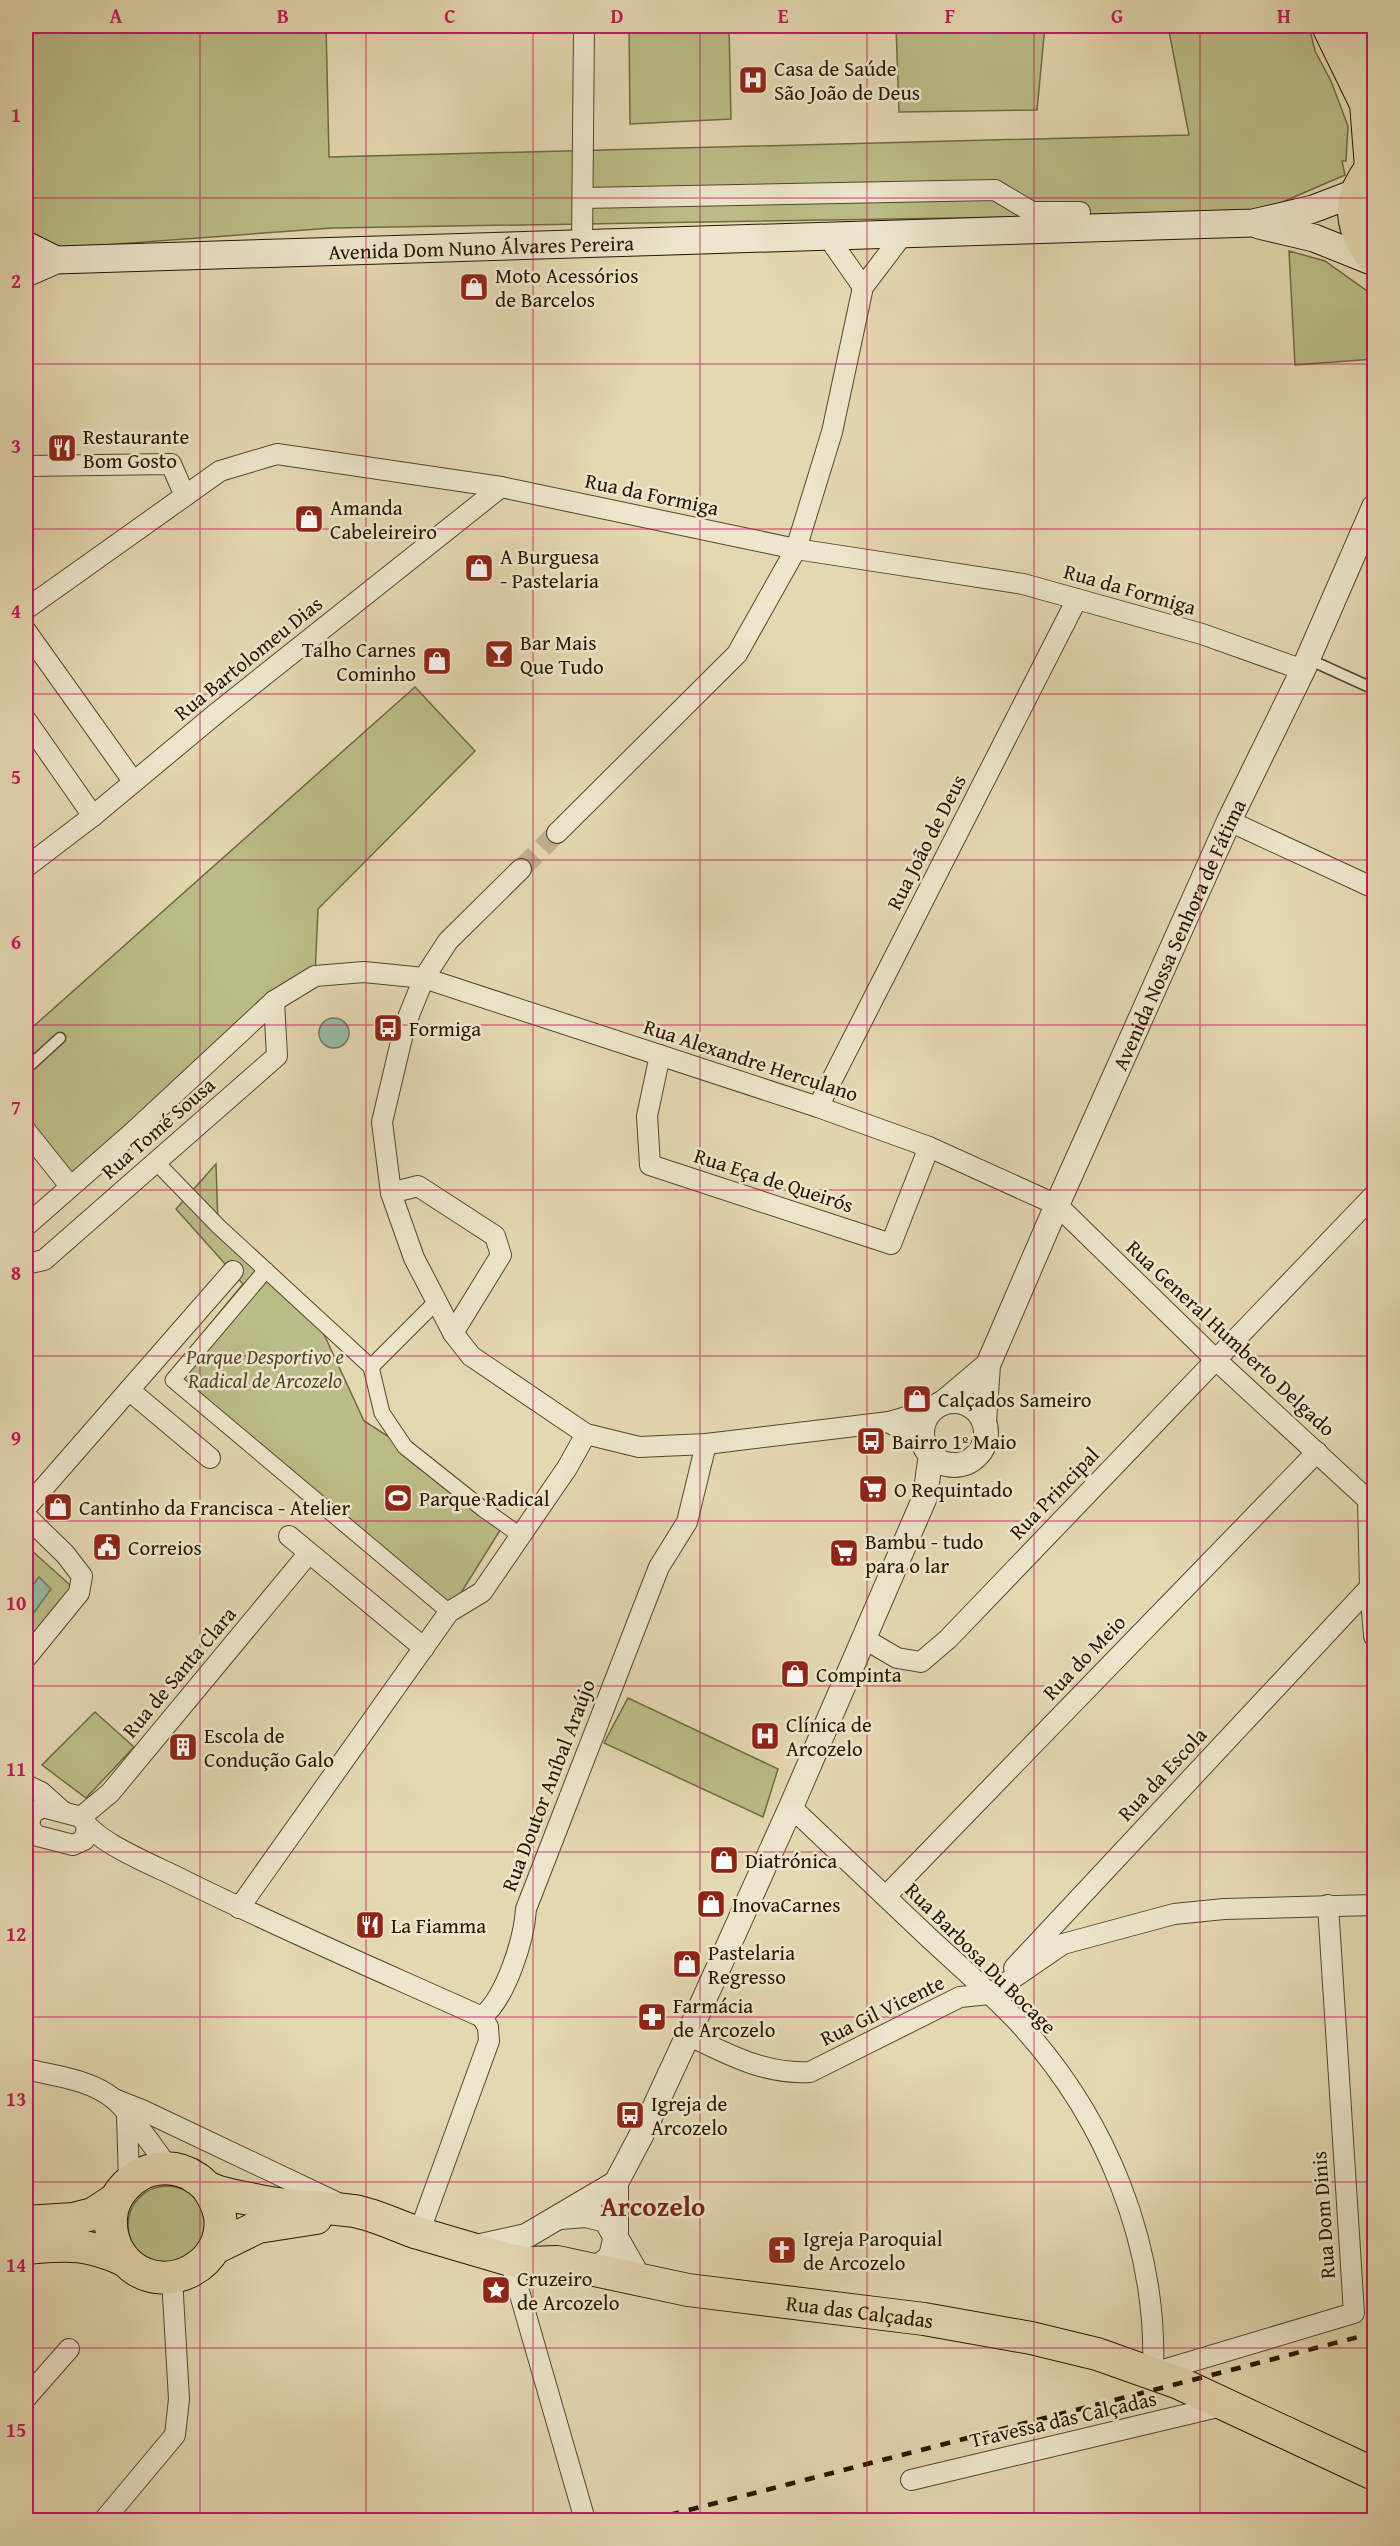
<svg xmlns="http://www.w3.org/2000/svg" width="1400" height="2546" font-family="'Gentium Book Plus',serif">
<style>
.green{fill:#babd87;stroke:#706a44;stroke-width:1.5}
.water{fill:#97bba6;stroke:#6a7964;stroke-width:1.5}
.lines{fill:none;stroke-linecap:round;stroke-linejoin:round}
.minor-tunnel{stroke:#beb18e;stroke-width:20;stroke-dasharray:20 10;stroke-linecap:butt}
.service-casing{stroke:#56462e;stroke-width:13}
.pedestrian-casing{stroke:#56462e;stroke-width:17}
.minor-casing{stroke:#56462e;stroke-width:22}
.tertiary-casing{stroke:#56462e;stroke-width:26}
.secondary-casing{stroke:#271602;stroke-width:29}
.primary-casing{stroke:#271602;stroke-width:34}
.service{stroke:#ede6cc;stroke-width:10}
.pedestrian{stroke:#ede6cc;stroke-width:15}
.minor{stroke:#ede6cc;stroke-width:20}
.tertiary{stroke:#ede6cc;stroke-width:24}
.secondary{stroke:#ede6cc;stroke-width:27}
.primary{stroke:#e4d8b1;stroke-width:32}
.rail{stroke:#271602;stroke-width:4.5;stroke-dasharray:10 10;stroke-linecap:butt}
.grid{fill:none;stroke:#c2185b;stroke-width:1.5;stroke-opacity:0.55}
.labels{text-anchor:middle;dominant-baseline:central;stroke-width:5;stroke-linejoin:round;paint-order:stroke}
.poi-label{font-size:21px;fill:#271602;stroke:#ede6cc;text-anchor:start}
.street-label{font-size:21px;fill:#271602;stroke:#ede6cc}
.park-label{font-size:21px;font-style:italic;fill:#53482a;stroke:#ede6cc}
.district-label{font-size:27px;font-weight:bold;fill:#7a1f14;stroke:#ede6cc}
.neatline{fill:none;stroke:#c2185b;stroke-width:2}
.grid-label{font-size:20px;text-anchor:middle;font-weight:bold;fill:#c2185b}
</style>
<rect width="100%" height="100%" fill="#e4d8b1"/>
<filter id="stains"><feTurbulence type="fractalNoise" baseFrequency=".00333" numOctaves="4"/><feColorMatrix values="0 0 0 0 .2 0 0 0 0 .09 0 0 0 0 .02 0 0 0 .5 -.17"/></filter>
<radialGradient id="worn" r=".72"><stop offset=".6" stop-color="#630" stop-opacity="0"/><stop offset="1" stop-color="#630" stop-opacity=".3"/></radialGradient>
<!-- green -->
<g class="green">
<path d="M26 26H326L329 157 1189 135 1168 26H1309L1315 51 1331 81 1348 126 1346 161H1342L1345 175 1257 213 332 228 36 250 26 183Z"/>
<path d="M629 26H729L731 119 630 124Z"/>
<path d="M896 26H1045L1037 110 899 112Z"/>
<path d="M1289 251 1325 261 1374 296V359L1295 365Z"/>
<path d="M415 687 475 751 318 909 315 976 69 1178 26 1129V1033Z"/>
<path d="M216 1164 218 1226 316 1317 364 1421 405 1447 504 1524 449 1612 168 1376 243 1284 176 1209Z"/>
<path d="M31 1550 79 1593 26 1658V1557Z"/>
<path d="M628 1698 778 1769 763 1817 604 1743Z"/>
<path d="M95 1712 134 1747 86 1798 42 1765Z"/>
<circle cx="167" cy="2225" r="39"/>
</g>
<!-- water -->
<g class="water">
<circle cx="334" cy="1033" r="15"/>
<path d="M39 1577 51 1589 30 1618 26 1614V1594Z"/>
</g>
<g class="lines">
<!-- minor-tunnel -->
<path class="minor-tunnel" d="M521 869 557 833"/>
<!-- service casing -->
<g class="service-casing">
<g id="service">
<path d="M1308 659 1374 689"/>
<path d="M26 1069 60 1038"/>
</g>
</g>
<!-- pedestrian casing -->
<g class="pedestrian-casing">
<g id="pedestrian">
<path d="M156 1162 218 1226 371 1367 382 1413 405 1447 483 1509 520 1535"/>
<path d="M266 1270 173 1380 449 1612"/>
<path d="M371 1367 436 1302"/>
</g>
</g>
<!-- minor casing -->
<g class="minor-casing">
<g id="minor">
<path d="M583 198 995 190 1032 212H1080"/>
<path d="M828 237 863 287"/>
<path d="M582 244 584 26"/>
<path d="M26 466 171 464 185 496"/>
<path d="M26 609 220 471 277 454 501 487 796 549 1023 584 1202 634 1303 670"/>
<path d="M26 631 133 781"/>
<path d="M26 720 93 816"/>
<path d="M1229 821 1374 888"/>
<path d="M557 833 737 654 796 549 832 432 863 287 904 233"/>
<path d="M26 867 93 816 218 712 501 487"/>
<path d="M521 869 448 941 424 978 405 1025 382 1122 391 1193 414 1258 453 1333 471 1356 586 1434 639 1447 706 1444 889 1422 933 1409"/>
<path d="M660 1055 647 1116 650 1165 891 1244 929 1147"/>
<path d="M818 1107 1077 599"/>
<path d="M26 1131 70 1186"/>
<path d="M391 1193 418 1186 495 1236 501 1255 453 1333"/>
<path d="M26 1226 132 1133 274 1001 315 976 364 972 424 978 818 1107 929 1147 1057 1205 1215 1359 1368 1500 1374 1497"/>
<path d="M26 1264 44 1260 277 1056 274 1001"/>
<path d="M129 1390 233 1271"/>
<path d="M889 1422 925 1444"/>
<path d="M1368 1500 1370 1587 1374 1636"/>
<path d="M26 1508 129 1390 210 1458"/>
<path d="M26 1516 65 1554 82 1576 79 1593 26 1658"/>
<path d="M289 1536 424 1648"/>
<path d="M863 1638 897 1658 921 1662 948 1639 1374 1195"/>
<path d="M26 1785 41 1792 61 1810"/>
<path d="M791 1807C836 1850 881 1892 926 1935 957 1964 990 1992 1018 2022 1106 2117 1158 2244 1153 2373L1354 2313 1328 1905"/>
<path d="M81 1817 110 1793 309 1553"/>
<path d="M87 1828 84 1840 73 1845 34 1835 29 1824 32 1813 43 1807 81 1817C95 1842 151 1864 177 1877 277 1927 380 1971 482 2017"/>
<path d="M886 1896 1317 1452"/>
<path d="M239 1908 449 1612 482 1592 567 1468 586 1434"/>
<path d="M1014 1968 1370 1587"/>
<path d="M482 2017C506 1997 524 1940 526 1909L659 1567 687 1522 706 1444"/>
<path d="M688 2035C727 2054 766 2075 810 2072L960 1997 990 1994 1063 1944 1174 1914 1224 1909 1374 1905"/>
<path d="M26 2069C54 2076 90 2079 114 2099 130 2112 155 2150 169 2168"/>
<path d="M114 2099 142 2110 340 2204"/>
<path d="M127 2115 129 2182"/>
<path d="M419 2233 489 2041 488 2027 482 2017"/>
<path d="M510 2260 585 2520"/>
<path d="M26 2398 69 2349"/>
<path d="M911 2480 1226 2405"/>
<path d="M104 2520 175 2435 179 2399 172 2278"/>
</g>
</g>
<!-- tertiary casing -->
<g class="tertiary-casing">
<g id="tertiary">
<circle cx="954" cy="1433" r="32"/>
<path d="M943 1403 988 1365"/>
<path id="s1" d="M984 1422 988 1365 1057 1205 1229 821 1303 670 1374 507"/>
<path d="M560 2217 586 2215 606 2220 640 2280"/>
<path d="M472 2248 526 2236 616 2183"/>
<path d="M594 2270 611 2257 616 2235V2183L644 2130 688 2035 791 1807 925 1497 931 1454"/>
</g>
</g>
<!-- secondary casing -->
<g class="secondary-casing">
<g id="secondary">
<path d="M1259 225 1314 238 1374 262"/>
<path d="M26 245 56 260"/>
<path id="s2" d="M26 273 56 260 1253 223 1313 209 1355 193"/>
</g>
</g>
<!-- primary casing -->
<g class="primary-casing">
<g id="primary">
<path d="M1328 26 1366 104 1371 167"/>
<path d="M1355 26 1374 61"/>
<path d="M1374 165C1369 169 1367 174 1363 180 1346 208 1355 235 1374 259"/>
<path id="s3" d="M207 2187C213 2196 218 2205 220 2216 227 2264 168 2296 131 2266 116 2253 110 2237 111 2218 112 2194 134 2172 157 2169 171 2167 185 2170 196 2178 200 2180 203 2184 207 2187 219 2194 240 2197 255 2200 287 2208 321 2206 354 2211 376 2215 397 2226 418 2233 449 2242 479 2251 510 2260L527 2263 557 2262 688 2290 924 2319 1031 2338 1097 2354 1179 2383 1374 2474"/>
<path d="M26 2222 73 2219 93 2214 116 2199"/>
<path d="M26 2248C67 2245 84 2242 124 2260"/>
<path d="M215 2248 258 2227 316 2218"/>
</g>
</g>
<!-- service -->
<use href="#service" class="service"/>
<!-- pedestrian -->
<use href="#pedestrian" class="pedestrian"/>
<!-- minor -->
<use href="#minor" class="minor"/>
<!-- tertiary -->
<use href="#tertiary" class="tertiary"/>
<!-- secondary -->
<use href="#secondary" class="secondary"/>
<!-- primary -->
<use href="#primary" class="primary"/>
<!-- rail -->
<path class="rail" d="M650 2520 1374 2333"/>
</g>
<!-- grid -->
<path class="grid" d="M200 26V2520M366 26V2520M533 26V2520M700 26V2520M867 26V2520M1034 26V2520M1200 26V2520M26 198H1374M26 364H1374M26 529H1374M26 694H1374M26 860H1374M26 1025H1374M26 1190H1374M26 1356H1374M26 1521H1374M26 1686H1374M26 1852H1374M26 2017H1374M26 2182H1374M26 2348H1374"/>
<!-- icons -->
<defs>
<g id="hospital-square" transform="scale(1.5)"><rect x="-9" y="-9" width="18" height="18" rx="4" fill="#8f2418" stroke="#ede6cc"/><path d="M-5-5h3v3.5h4V-5h3V5h-3V1.5h-4V5h-3Z" fill="#fff"/></g>
<g id="shop-square" transform="scale(1.5)"><rect x="-9" y="-9" width="18" height="18" rx="4" fill="#8f2418" stroke="#ede6cc"/><path d="M-5-2.5h2.3a2.7 3.5 0 0 1 5.4 0H5L5.5 6h-11ZM-1.5-2.5h3a1.5 2.3 0 0 0-3 0Z" fill="#fff"/></g>
<g id="restaurant-square" transform="scale(1.5)"><rect x="-9" y="-9" width="18" height="18" rx="4" fill="#8f2418" stroke="#ede6cc"/><path d="M-5-6h1v4h1v-4h1v4h1v-4h1v5L-1.5 .5V6h-2V.5L-5-1ZM5-6V6H3V1.5H1.5Q1.5-4 5-6Z" fill="#fff"/></g>
<g id="bar-square" transform="scale(1.5)"><rect x="-9" y="-9" width="18" height="18" rx="4" fill="#8f2418" stroke="#ede6cc"/><path d="M-6-5H6L.8 .8V4.5H3.5V6h-7V4.5H-.8V.8Z" fill="#fff"/></g>
<g id="bus-square" transform="scale(1.5)"><rect x="-9" y="-9" width="18" height="18" rx="4" fill="#8f2418" stroke="#ede6cc"/><path d="M-5-6H5V4H4V6H2V4H-2V6H-4V4H-5ZM-3.5-4V0h7V-4ZM-3.5 1.2v1.5H-2V1.2ZM2 1.2v1.5H3.5V1.2Z" fill="#fff"/></g>
<g id="supermarket-square" transform="scale(1.5)"><rect x="-9" y="-9" width="18" height="18" rx="4" fill="#8f2418" stroke="#ede6cc"/><path d="M-6-5.5h2.5l.6 2H6L4.5 2H-2.5L-4.4-4H-6ZM-1.5 3.2a1.3 1.3 0 1 0 .1 0ZM3 3.2a1.3 1.3 0 1 0 .1 0Z" fill="#fff"/></g>
<g id="stadium-square" transform="scale(1.5)"><rect x="-9" y="-9" width="18" height="18" rx="4" fill="#8f2418" stroke="#ede6cc"/><path d="M0-5a6.5 5 0 1 0 0 10a6.5 5 0 1 0 0-10ZM-3.5-1.8h7v3.6h-7Z" fill="#fff"/></g>
<g id="civic-square" transform="scale(1.5)"><rect x="-9" y="-9" width="18" height="18" rx="4" fill="#8f2418" stroke="#ede6cc"/><path d="M-.6-6.5H3V-4.5H.6V-3L4-1V1h2V6H-6V1h2V-1L-.6-3ZM-1.2 2.5V6h2.4V2.5Z" fill="#fff"/></g>
<g id="building-square" transform="scale(1.5)"><rect x="-9" y="-9" width="18" height="18" rx="4" fill="#8f2418" stroke="#ede6cc"/><path d="M-4-6H4V6H1V3H-1V6H-4ZM-2.5-4.3h1.7v1.8h-1.7ZM.8-4.3h1.7v1.8H.8ZM-2.5-1h1.7V.8h-1.7ZM.8-1h1.7V.8H.8Z" fill="#fff"/></g>
<g id="pharmacy-square" transform="scale(1.5)"><rect x="-9" y="-9" width="18" height="18" rx="4" fill="#8f2418" stroke="#ede6cc"/><path d="M-2-6h4v4h4v4h-4v4h-4v-4h-4v-4h4Z" fill="#fff"/></g>
<g id="church-square" transform="scale(1.5)"><rect x="-9" y="-9" width="18" height="18" rx="4" fill="#8f2418" stroke="#ede6cc"/><path d="M-1.2-6h2.4v3.5h3.3v2.4h-3.3V6h-2.4V-.1h-3.3v-2.4h3.3Z" fill="#fff"/></g>
<g id="sight-square" transform="scale(1.5)"><rect x="-9" y="-9" width="18" height="18" rx="4" fill="#8f2418" stroke="#ede6cc"/><path d="M0-6L1.8-2.2L6-1.7L2.9 1.2L3.7 5.4L0 3.3L-3.7 5.4L-2.9 1.2L-6-1.7L-1.8-2.2Z" fill="#fff"/></g>
</defs>
<g fill-rule="evenodd">
<use href="#hospital-square" x="753" y="80"/>
<use href="#shop-square" x="474" y="287"/>
<use href="#restaurant-square" x="62" y="448"/>
<use href="#shop-square" x="309" y="519"/>
<use href="#shop-square" x="479" y="568"/>
<use href="#bar-square" x="499" y="654"/>
<use href="#shop-square" x="437" y="661"/>
<use href="#bus-square" x="388" y="1028"/>
<use href="#shop-square" x="917" y="1399"/>
<use href="#bus-square" x="871" y="1441"/>
<use href="#supermarket-square" x="873" y="1489"/>
<use href="#stadium-square" x="398" y="1498"/>
<use href="#shop-square" x="58" y="1507"/>
<use href="#civic-square" x="107" y="1547"/>
<use href="#supermarket-square" x="844" y="1553"/>
<use href="#shop-square" x="795" y="1674"/>
<use href="#hospital-square" x="765" y="1736"/>
<use href="#building-square" x="183" y="1747"/>
<use href="#shop-square" x="724" y="1860"/>
<use href="#shop-square" x="711" y="1904"/>
<use href="#restaurant-square" x="370" y="1925"/>
<use href="#shop-square" x="687" y="1964"/>
<use href="#pharmacy-square" x="652" y="2017"/>
<use href="#bus-square" x="630" y="2115"/>
<use href="#church-square" x="782" y="2250"/>
<use href="#sight-square" x="496" y="2290"/>
</g>
<g class="labels">
<!-- poi labels -->
<g class="poi-label">
<text x="774" y="68">Casa de Saúde<tspan x="774" dy="24">São João de Deus</tspan></text>
<text x="495" y="275">Moto Acessórios<tspan x="495" dy="24">de Barcelos</tspan></text>
<text x="83" y="436">Restaurante<tspan x="83" dy="24">Bom Gosto</tspan></text>
<text x="330" y="507">Amanda<tspan x="330" dy="24">Cabeleireiro</tspan></text>
<text x="500" y="556">A Burguesa<tspan x="500" dy="24">- Pastelaria</tspan></text>
<text x="520" y="642">Bar Mais<tspan x="520" dy="24">Que Tudo</tspan></text>
<text x="416" y="649" text-anchor="end">Talho Carnes<tspan x="416" dy="24">Cominho</tspan></text>
<text x="409" y="1028">Formiga</text>
<text x="938" y="1399">Calçados Sameiro</text>
<text x="892" y="1441">Bairro 1º Maio</text>
<text x="894" y="1489">O Requintado</text>
<text x="419" y="1498">Parque Radical</text>
<text x="79" y="1507">Cantinho da Francisca - Atelier</text>
<text x="865" y="1541">Bambu - tudo<tspan x="865" dy="24">para o lar</tspan></text>
<text x="128" y="1547">Correios</text>
<text x="816" y="1674">Compinta</text>
<text x="786" y="1724">Clínica de<tspan x="786" dy="24">Arcozelo</tspan></text>
<text x="204" y="1735">Escola de<tspan x="204" dy="24">Condução Galo</tspan></text>
<text x="745" y="1860">Diatrónica</text>
<text x="732" y="1904">InovaCarnes</text>
<text x="391" y="1925">La Fiamma</text>
<text x="708" y="1952">Pastelaria<tspan x="708" dy="24">Regresso</tspan></text>
<text x="673" y="2005">Farmácia<tspan x="673" dy="24">de Arcozelo</tspan></text>
<text x="651" y="2103">Igreja de<tspan x="651" dy="24">Arcozelo</tspan></text>
<text x="803" y="2238">Igreja Paroquial<tspan x="803" dy="24">de Arcozelo</tspan></text>
<text x="517" y="2278">Cruzeiro<tspan x="517" dy="24">de Arcozelo</tspan></text>
</g>
<!-- street labels -->
<g class="street-label">
<text stroke="none"><textPath href="#s2" startOffset="458">Avenida Dom Nuno Álvares Pereira</textPath></text>
<text transform="translate(652 494) rotate(12)">Rua da Formiga</text>
<text transform="translate(1130 589) rotate(16)">Rua da Formiga</text>
<text transform="translate(248 658) rotate(-39)">Rua Bartolomeu Dias</text>
<text transform="translate(926 842) rotate(-63)">Rua João de Deus</text>
<text stroke="none"><textPath href="#s1" startOffset="528">Avenida Nossa Senhora de Fátima</textPath></text>
<text transform="translate(751 1060) rotate(18)">Rua Alexandre Herculano</text>
<text transform="translate(158 1128) rotate(-41)">Rua Tomé Sousa</text>
<text transform="translate(774 1180) rotate(18)">Rua Eça de Queirós</text>
<text transform="translate(1231 1338) rotate(43)">Rua General Humberto Delgado</text>
<text transform="translate(1054 1493) rotate(-46)">Rua Principal</text>
<text transform="translate(1084 1657) rotate(-46)">Rua do Meio</text>
<text transform="translate(179 1672) rotate(-50)">Rua de Santa Clara</text>
<text transform="translate(1162 1774) rotate(-47)">Rua da Escola</text>
<text transform="translate(548 1785) rotate(-69)">Rua Doutor Aníbal Araújo</text>
<text transform="translate(981 1958) rotate(45)">Rua Barbosa Du Bocage</text>
<text transform="translate(882 2010) rotate(-26)">Rua Gil Vicente</text>
<text transform="translate(1323 2215) rotate(-94)">Rua Dom Dinis</text>
<text stroke="none"><textPath href="#s3" startOffset="1011">Rua das Calçadas</textPath></text>
<text transform="translate(1063 2419) rotate(-13)">Travessa das Calçadas</text>
</g>
<!-- park labels -->
<g class="park-label">
<text x="265" y="1356">Parque Desportivo e<tspan x="265" dy="24">Radical de Arcozelo</tspan></text>
</g>
<!-- district labels -->
<g class="district-label">
<text x="653" y="2206">Arcozelo</text>
</g>
</g>
<!-- margin -->
<rect width="1400" height="2546" fill="none" stroke="#e4d8b1" stroke-width="66"/>
<rect x="33" y="33" width="1334" height="2480" class="neatline"/>
<g class="grid-label">
<text x="116" y="23">A</text>
<text x="283" y="23">B</text>
<text x="450" y="23">C</text>
<text x="617" y="23">D</text>
<text x="783" y="23">E</text>
<text x="950" y="23">F</text>
<text x="1117" y="23">G</text>
<text x="1284" y="23">H</text>
<text x="16" y="122">1</text>
<text x="16" y="288">2</text>
<text x="16" y="453">3</text>
<text x="16" y="618">4</text>
<text x="16" y="784">5</text>
<text x="16" y="949">6</text>
<text x="16" y="1114">7</text>
<text x="16" y="1280">8</text>
<text x="16" y="1445">9</text>
<text x="16" y="1610">10</text>
<text x="16" y="1776">11</text>
<text x="16" y="1941">12</text>
<text x="16" y="2106">13</text>
<text x="16" y="2272">14</text>
<text x="16" y="2437">15</text>
</g>
<rect width="100%" height="100%" filter="url(#stains)"/>
<rect width="100%" height="100%" fill="url(#worn)"/>
</svg>
